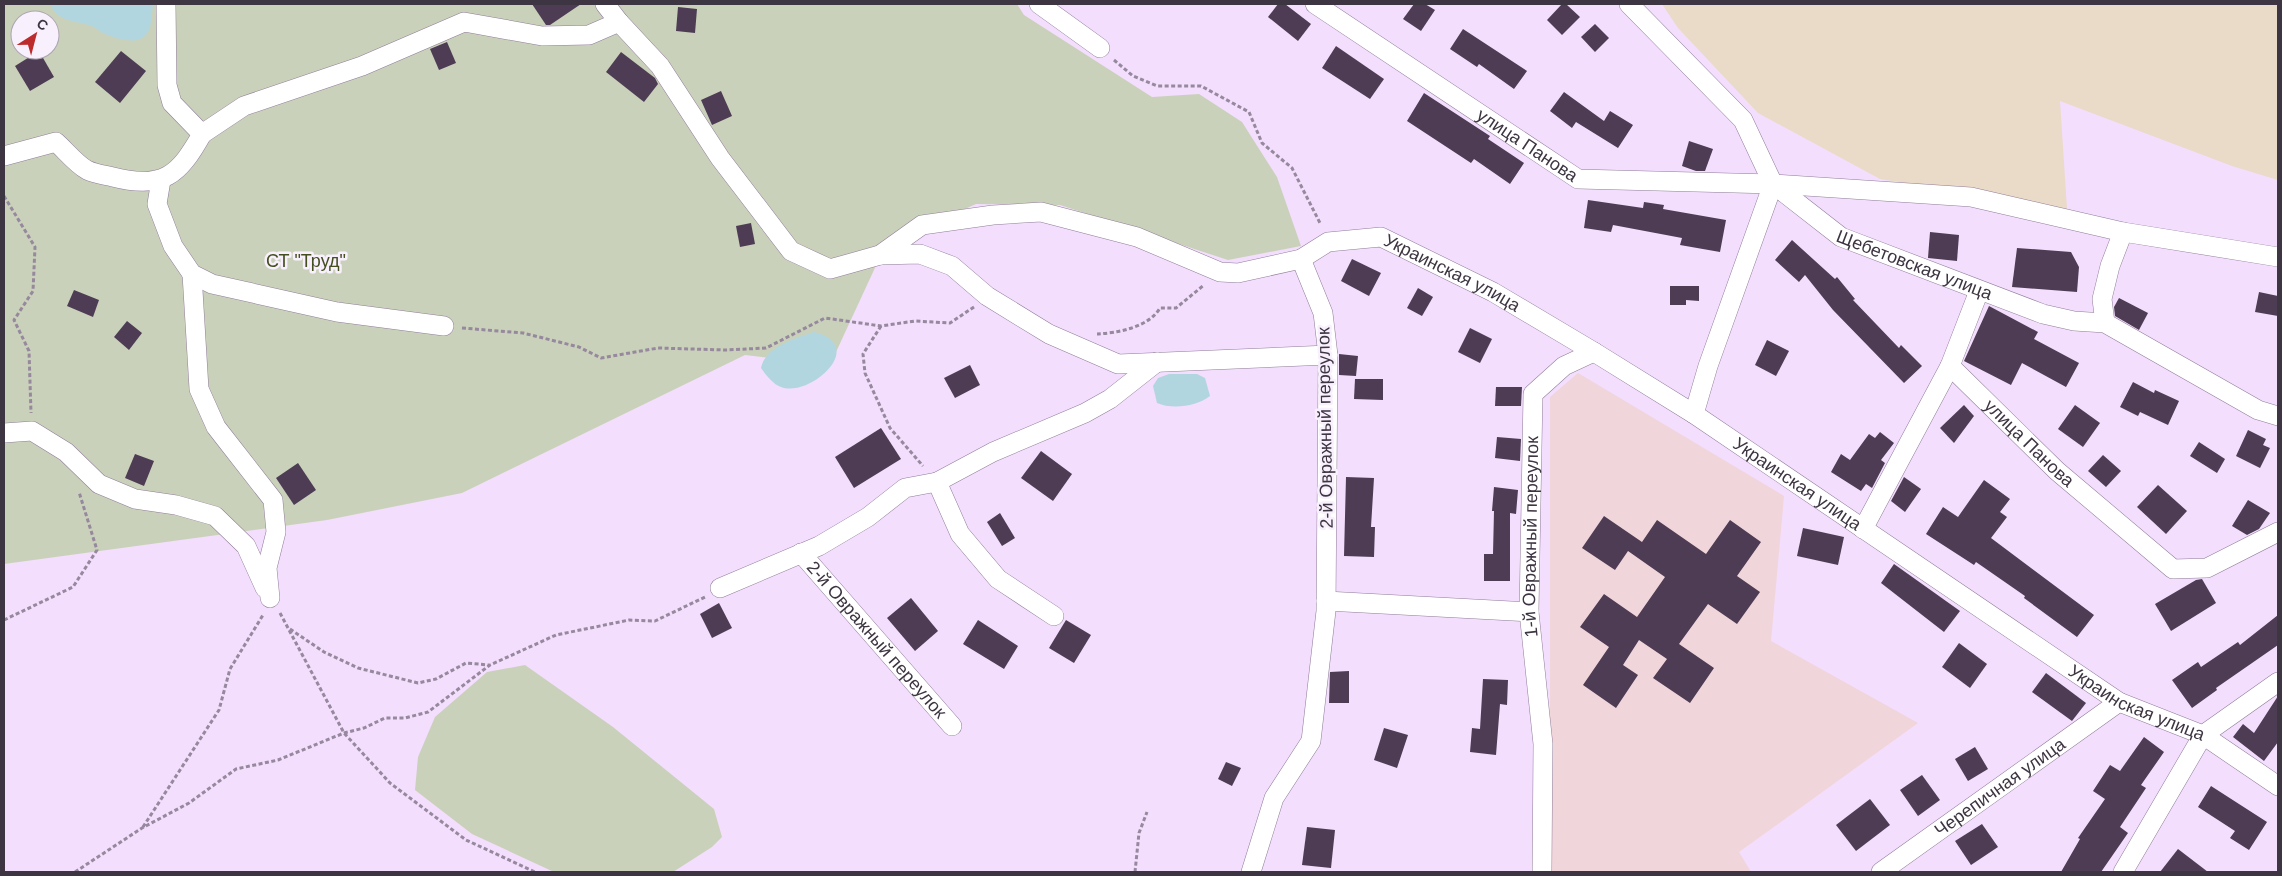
<svg xmlns="http://www.w3.org/2000/svg" width="2282" height="876" font-family="Helvetica,sans-serif">
<style>
.industrial{fill:#eadac8}
.education{fill:#f0d5da}
.green{fill:#cad1bb;fill-rule:evenodd}
.water{fill:#b1d6e0}
.building{fill:#4d3c54}
.lines{fill:none;stroke-linecap:round;stroke-linejoin:round}
.minor-casing{stroke:#907d99;stroke-width:20}
.path{stroke:#96889d;stroke-width:3;stroke-dasharray:4 2.5;stroke-linecap:butt}
.minor{stroke:#fff;stroke-width:19}
.labels{text-anchor:middle;dominant-baseline:central;stroke-width:5;stroke-linejoin:round;paint-order:stroke}
.street-label{font-size:18px;fill:#3d3541;stroke:#f9f0fd}
.park-label{font-size:18px;fill:#444f20;stroke:#f9f0fd}
</style>
<rect width="100%" height="100%" fill="#f3defd"/>
<!-- industrial -->
<path class="industrial" d="M1662 4H2278V180L2232 166 2060 101 2067 209 1880 179 1758 113 1678 28Z"/>
<!-- education -->
<path class="education" d="M1578 373 1784 496 1771 641 1918 723 1739 852 1751 872H1550V397Z"/>
<!-- green -->
<g class="green">
<path d="M4 4H1017L1024 15 1152 97 1199 94 1242 122 1277 177 1301 246 1228 260 1060 205 976 204 886 244 830 365 745 355 462 493 327 520 4 564ZM20 20H50V50H20Z"/>
<path d="M525 665 613 727 714 809 722 837 712 847 673 872H554L472 834 415 790 418 757 435 717 487 672Z"/>
</g>
<!-- water -->
<g class="water">
<path d="M50 4H153C152 11 152 20 150 27 144 49 117 39 103 33 98 30 94 26 89 25 73 20 58 22 50 4Z"/>
<path d="M814 332C869 345 810 398 781 387 773 384 766 375 761 368 765 347 796 338 814 332Z"/>
<path d="M1169 374H1197L1205 378 1210 396C1197 406 1173 410 1157 403L1153 386 1158 378Z"/>
</g>
<!-- building -->
<g class="building">
<path d="M532 4H581L550 25H546Z"/>
<path d="M1278 4H1285L1311 24 1298 41 1268 17Z"/>
<path d="M1414 4H1425L1435 10 1421 31 1403 19Z"/>
<path d="M1562 4H1566L1580 17 1562 35 1547 20Z"/>
<path d="M678 7 697 9 695 33 676 31Z"/>
<path d="M1595 24 1609 38 1595 52 1581 37Z"/>
<path d="M1463 29 1527 71 1514 89 1479 64 1477 67 1450 49Z"/>
<path d="M447 42 456 63 439 70 430 49Z"/>
<path d="M1336 46 1384 79 1370 99 1322 68Z"/>
<path d="M39 51 54 77 30 91 15 66Z"/>
<path d="M121 51 146 71 120 103 95 82Z"/>
<path d="M621 52 655 78 658 84 644 102 606 72Z"/>
<path d="M721 91 732 116 712 125 701 100Z"/>
<path d="M1564 92 1604 121 1610 111 1633 125 1618 148 1576 122 1572 128 1550 111Z"/>
<path d="M1424 93 1490 136 1488 139 1524 163 1510 184 1474 159 1471 163 1407 121Z"/>
<path d="M1689 141 1713 149 1705 171H1696L1682 166Z"/>
<path d="M1588 200 1643 208 1644 202 1664 205 1663 209 1726 220 1720 252 1680 245 1682 238 1613 225 1611 232 1584 228Z"/>
<path d="M751 223 755 244 740 247 736 226Z"/>
<path d="M1930 232 1959 235 1957 261 1928 258Z"/>
<path d="M1792 240 1835 279 1837 277 1855 299 1853 300 1899 348 1901 345 1922 366 1904 383 1833 310 1805 275 1799 282 1775 260Z"/>
<path d="M2017 248 2071 252 2079 267 2077 292 2012 287Z"/>
<path d="M1352 259 1381 273 1369 296 1341 281Z"/>
<path d="M1670 286H1699V301L1686 300V305H1670Z"/>
<path d="M1418 288 1433 297 1422 316 1407 308Z"/>
<path d="M74 290 99 300 93 317 67 306Z"/>
<path d="M2259 292 2278 296V316L2255 312Z"/>
<path d="M2119 298 2148 313 2139 330 2115 316 2114 307Z"/>
<path d="M1989 306 2038 332 2034 339 2079 363 2066 387 2022 363 2011 385 1964 361Z"/>
<path d="M127 321 142 333 129 350 114 337Z"/>
<path d="M1470 328 1492 339 1480 363 1458 352Z"/>
<path d="M1767 340 1789 351 1776 376 1755 365Z"/>
<path d="M1339 354 1358 356 1356 376 1339 375Z"/>
<path d="M970 365 980 385 955 398 944 378Z"/>
<path d="M1355 379H1383V400L1354 399Z"/>
<path d="M2133 382 2154 393 2155 390 2179 401 2168 425 2140 412 2138 416 2120 407Z"/>
<path d="M1496 387H1522L1521 406H1495Z"/>
<path d="M1964 405 1974 416 1954 443 1940 428Z"/>
<path d="M2075 405 2100 423 2083 447 2058 429Z"/>
<path d="M881 428 901 459 854 488 835 457Z"/>
<path d="M2248 430 2266 439 2263 445 2270 448 2260 468 2236 456Z"/>
<path d="M1880 432 1894 443 1881 460 1885 463 1872 488 1866 484 1861 491 1831 472 1841 454 1850 460 1869 434 1875 438Z"/>
<path d="M1497 437 1521 439 1520 461 1495 458Z"/>
<path d="M2199 442 2225 459 2217 473 2190 456Z"/>
<path d="M1041 451 1072 474 1053 501 1021 478Z"/>
<path d="M135 454 154 461 144 486 125 478Z"/>
<path d="M2103 455 2121 471 2106 487 2088 471Z"/>
<path d="M298 463 316 490 294 505 276 478Z"/>
<path d="M1346 477 1374 478 1371 527H1375L1374 557 1344 556Z"/>
<path d="M1904 477 1921 489 1905 512 1891 501Z"/>
<path d="M1984 480 2010 499 2000 512 2007 517 1991 538 2094 615 2077 637 2024 598 2025 596 1976 562 1974 565 1926 534 1943 507 1958 517Z"/>
<path d="M2158 485 2187 511 2166 534 2137 507Z"/>
<path d="M1494 487 1518 490 1516 514 1510 513V581H1484V554H1493L1494 511H1492Z"/>
<path d="M2248 500 2270 513 2259 529 2247 535 2232 526Z"/>
<path d="M1000 513 1015 538 1002 546 987 522Z"/>
<path d="M1604 516 1642 542 1657 520 1706 554 1730 520 1761 542 1737 576 1760 592 1737 624 1708 604 1679 644 1714 668 1690 703 1653 678 1667 659 1639 640 1623 665 1638 675 1616 708 1583 685 1609 647 1580 627 1604 594 1637 617 1665 577 1628 551 1615 570 1582 548Z"/>
<path d="M1803 528 1844 537 1838 565 1797 556Z"/>
<path d="M1894 564 1960 611 1944 632 1881 583Z"/>
<path d="M2202 579 2216 603 2171 631 2155 604 2196 580Z"/>
<path d="M911 598 938 631 915 651 887 618Z"/>
<path d="M719 603 732 628 712 638 700 614Z"/>
<path d="M2278 615V645L2216 688 2217 690 2192 708 2172 680 2198 662 2201 667 2238 642 2240 645Z"/>
<path d="M978 620 1018 646 1004 669 963 644Z"/>
<path d="M1066 620 1091 635 1074 663 1049 648Z"/>
<path d="M1959 643 1987 664 1970 688 1942 667Z"/>
<path d="M1349 671V703H1329L1330 672Z"/>
<path d="M2046 673 2086 703 2072 721 2032 692Z"/>
<path d="M1483 679 1508 680 1507 705 1500 704 1496 755 1470 752 1472 728 1480 729Z"/>
<path d="M2278 696V742L2264 761 2233 737 2243 724 2254 733Z"/>
<path d="M1384 728 1408 735 1397 768 1374 760Z"/>
<path d="M2144 737 2164 752 2141 785 2146 788 2120 827 2128 833 2101 872H2061L2080 839 2078 838 2105 799 2093 791 2110 765 2120 771Z"/>
<path d="M1975 747 1988 769 1968 781 1955 759Z"/>
<path d="M1226 762 1241 768 1232 786 1218 779Z"/>
<path d="M1922 775 1940 800 1918 816 1900 790Z"/>
<path d="M2211 786 2267 822 2249 850 2230 838 2235 831 2198 807Z"/>
<path d="M1870 799 1890 825 1856 851 1836 825Z"/>
<path d="M1982 824 1998 847 1971 865 1955 841Z"/>
<path d="M1307 827 1335 830 1331 868 1302 865Z"/>
<path d="M2178 849 2208 872H2160Z"/>
</g>
<g class="lines">
<!-- minor casing -->
<g class="minor-casing">
<g id="minor">
<path d="M605 4 619 22"/>
<path d="M1039 4 1100 48"/>
<path id="s1" d="M1315 4 1578 179 1773 184 1971 197 2123 232 2278 257"/>
<path id="s2" d="M1629 4 1743 120 1773 184 1841 237 2043 314 2074 321 2105 323 2258 410 2278 416"/>
<path id="s3" d="M202 134 244 106 362 66 464 22 542 36 589 35 619 22 660 66 720 158 791 251 830 269 880 255 922 225 993 215 1041 212 1137 237 1220 272 1238 273 1301 259 1328 242 1381 237 1493 292 1594 352 1694 414 2119 702 2203 735 2278 786"/>
<path d="M4 156 56 142C65 150 76 164 87 170 95 174 105 175 113 177 163 190 179 175 202 134L172 103 167 85 166 4"/>
<path d="M161 180 157 204 173 246 192 274 212 284 337 312 444 326"/>
<path d="M880 255 920 254 952 266 987 296 1049 334 1118 364 1328 355"/>
<path d="M192 274 199 389 216 427 273 500 276 532 267 568 270 598"/>
<path id="s4" d="M1979 291 1950 366 2057 471 2173 569 2207 568 2278 532"/>
<path d="M2105 323 2102 299 2110 266 2123 232"/>
<path d="M1694 414 1708 366 1773 184"/>
<path d="M4 433 32 431 66 452 99 484 135 499 176 505 215 516 246 546 265 588"/>
<path d="M937 482 960 534 998 579 1054 616"/>
<path d="M1863 529 1950 366"/>
<path id="s5" d="M801 553 952 726"/>
<path d="M720 588 819 546 868 517 905 488 937 482 993 452 1085 413 1110 399 1157 362"/>
<path d="M1326 601 1529 612"/>
<path d="M1251 872 1274 798 1311 741 1326 611 1328 355 1323 313 1301 259"/>
<path id="s6" d="M1542 872 1543 744 1529 612 1533 394 1564 366 1594 352"/>
<path id="s7" d="M1881 872 2119 702"/>
<path d="M2123 872 2203 735 2278 682"/>
</g>
</g>
<!-- path -->
<g class="path">
<path d="M1114 60 1133 76 1157 86H1201L1249 112 1262 143 1292 168 1321 225"/>
<path d="M4 196 35 247 33 291 14 320 29 351 31 413"/>
<path d="M881 326 863 354 865 373 890 428 923 466"/>
<path d="M462 328 523 333 579 347 601 358 658 348 726 350 766 348 825 318 881 326 915 321 950 323 974 307"/>
<path d="M1097 334C1118 333 1149 327 1160 308H1176L1204 285"/>
<path d="M280 613 344 733 390 783 466 840 535 872"/>
<path d="M4 620 73 587 97 550 79 492"/>
<path d="M290 629 324 652 358 668 418 683 436 679 466 663 489 665"/>
<path d="M143 827 219 710 230 669 263 615"/>
<path d="M75 872 142 828 189 803 236 769 278 760 344 733 364 728 385 718H405L428 712 490 665 556 635 629 620 655 621 705 597"/>
<path d="M1135 872 1139 833 1147 812"/>
</g>
<!-- minor -->
<use href="#minor" class="minor"/>
</g>
<g class="labels">
<!-- street labels -->
<g class="street-label">
<text stroke="none"><textPath href="#s1" startOffset="255">улица Панова</textPath></text>
<text stroke="none"><textPath href="#s2" startOffset="398">Щебетовская улица</textPath></text>
<text stroke="none"><textPath href="#s3" startOffset="1435">Украинская улица</textPath></text>
<text transform="translate(1325 428) rotate(-91)">2-й Овражный переулок</text>
<text stroke="none"><textPath href="#s4" startOffset="191">улица Панова</textPath></text>
<text stroke="none"><textPath href="#s3" startOffset="1840">Украинская улица</textPath></text>
<text stroke="none"><textPath href="#s6" startOffset="336">1-й Овражный переулок</textPath></text>
<text stroke="none"><textPath href="#s5" startOffset="115">2-й Овражный переулок</textPath></text>
<text stroke="none"><textPath href="#s3" startOffset="2245">Украинская улица</textPath></text>
<text stroke="none"><textPath href="#s7" startOffset="146">Черепичная улица</textPath></text>
</g>
<!-- park labels -->
<g class="park-label">
<text x="306" y="261">СТ "Труд"</text>
</g>
</g>
<!-- border -->
<rect width="2282" height="876" fill="none" stroke="#3d3541" stroke-width="10"/>
<!-- north arrow -->
<g transform="translate(35 35) rotate(36)"><circle r="24" fill="#f9f0fd" stroke="#aea5b2"/>
<path d="M0-4L9 19L0 12L-9 19Z" fill="#bc2c2c"/>
<text y="-8" font-size="14" font-weight="bold" text-anchor="middle" fill="#3d3541">С</text>
</g>
</svg>
